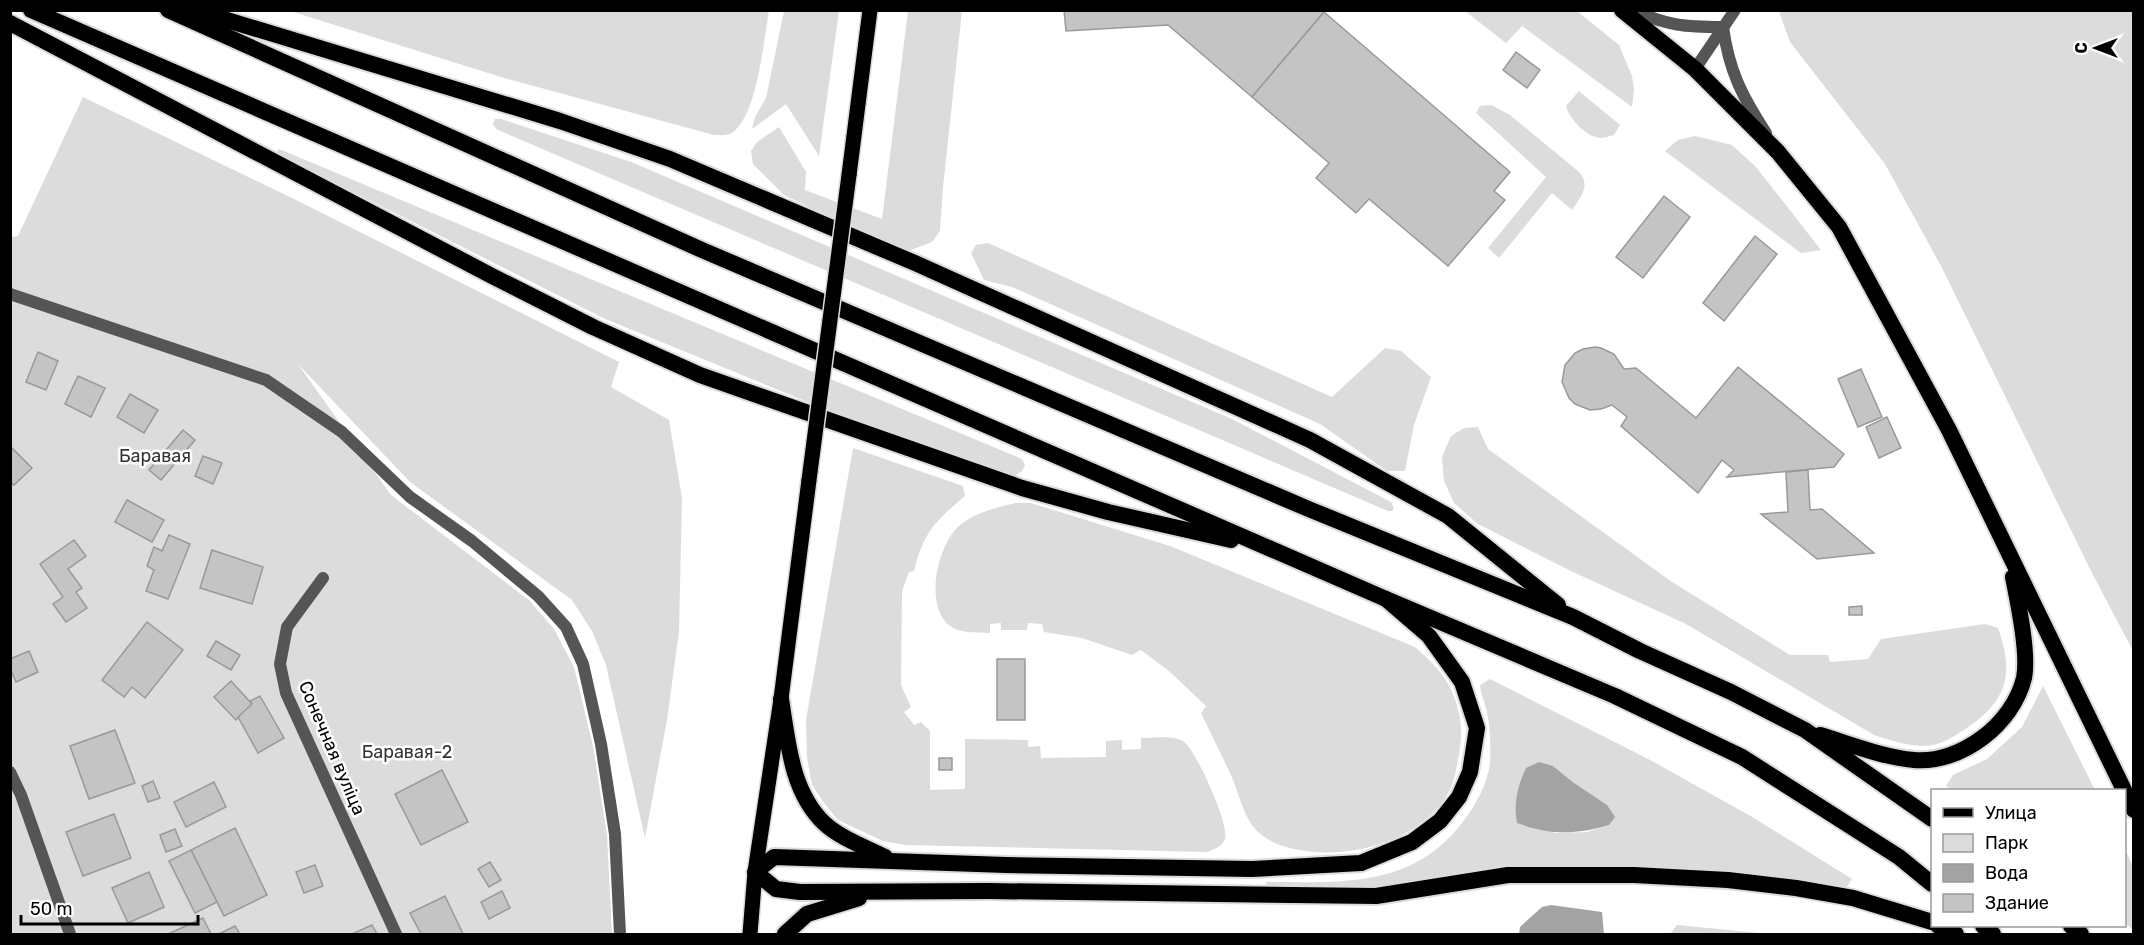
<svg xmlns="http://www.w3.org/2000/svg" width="2144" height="945" font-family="Rubik,sans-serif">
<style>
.green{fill:#dcdcdc;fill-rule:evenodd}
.water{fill:#a3a3a3}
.building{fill:#c4c4c4;stroke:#999;stroke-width:1.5}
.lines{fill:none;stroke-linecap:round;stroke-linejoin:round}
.primary-casing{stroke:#dbdbdb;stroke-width:18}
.trunk-casing{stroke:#dbdbdb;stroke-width:20}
.minor{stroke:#555;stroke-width:12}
.primary{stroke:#000;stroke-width:15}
.trunk{stroke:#000;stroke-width:16}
.primary-bridge-casing{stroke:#dbdbdb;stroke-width:18;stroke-linecap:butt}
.primary-bridge{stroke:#000;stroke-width:15}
.labels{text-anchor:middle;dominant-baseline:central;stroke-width:5;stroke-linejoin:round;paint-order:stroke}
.park-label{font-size:18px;fill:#333;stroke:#fff}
.street-label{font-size:18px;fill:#000;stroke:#fff}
</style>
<rect width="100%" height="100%" fill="#fff"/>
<!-- green -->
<g class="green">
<path d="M290 11H769C763 42 758 114 732 133 727 136 719 135 714 135L501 77Z"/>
<path d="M784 11H839L819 156 786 104 752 129 755 117 766 98Z"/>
<path d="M908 11H962L943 187 940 231 932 242 911 250 896 249 784 195 753 164 751 151 757 142 779 127 806 172 805 190 882 219Z"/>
<path d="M1465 11H1577L1619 45 1632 76 1634 90 1632 107 1522 26 1506 43Z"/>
<path d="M1780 11H2133V651L2092 573 1941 266 1885 164 1790 42 1780 14Z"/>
<path d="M1579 91 1620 125 1614 135C1609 136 1604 138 1600 138 1586 137 1569 118 1566 106Z"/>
<path d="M83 97 294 199 619 362 611 387 669 420 682 498 679 632 667 720 645 838 606 665 592 631 572 600 410 482 298 364 391 495 530 601 554 629 574 667 593 746 607 835 612 934H11V237L18 236Z"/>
<path d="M1491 105 1510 115 1579 172C1591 185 1581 197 1572 210L1552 193 1499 258 1488 248 1546 177 1476 113 1480 106Z"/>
<path d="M495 119H501L631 162 1232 419 1391 502 1394 508 1392 511H1388L496 129 493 124Z"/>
<path d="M1695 136 1732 145 1756 167 1821 250 1801 253 1665 151 1678 140Z"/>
<path d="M279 149 1022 459 1025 465 1022 471 1015 476 871 428 603 318 276 153Z"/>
<path d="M988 243 1332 397 1385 348 1401 351 1431 377 1414 425 1405 471H1387L1320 424 1012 287 984 280 971 253 976 245Z"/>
<path d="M1478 427 1488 449 1672 582 1790 655H1828L1830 662 1868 659 1881 639 1985 624 1998 628C2014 673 2008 700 1967 728 1957 734 1945 743 1933 745 1913 748 1893 741 1874 735L1686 624 1571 571 1478 524 1454 503 1444 481 1442 457 1451 436 1464 428Z"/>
<path d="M853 448 963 486 965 496C935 522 924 531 914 571L909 572 902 591 901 685 911 707 904 712 914 725 921 722 930 731V790L965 789V739L1028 740V747L1040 746 1041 758 1106 757V741L1122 740V750L1141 749V738C1153 738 1173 735 1183 741 1195 748 1230 825 1225 839 1222 847 1214 849 1207 852L905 845 883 841 838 820 824 803 812 785 807 758 806 720Z"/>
<path d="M1015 503H1031L1170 546 1415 647C1427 658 1440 669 1448 684 1460 705 1464 730 1459 754 1457 764 1456 775 1452 785 1432 833 1366 856 1317 852 1296 850 1275 847 1258 832 1243 817 1239 793 1231 775 1221 754 1211 734 1201 713L1206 706 1169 671 1141 650 1132 655 1082 638 1044 632 1042 624 1028 623 1027 630H1001V623L990 624V633C978 632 961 634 950 626 923 606 938 543 960 525 977 512 995 508 1015 503Z"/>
<path d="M1490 679 1652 761 1754 818 1852 879 1845 889 1611 867 1507 865 1378 886 1268 887 1266 882C1340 882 1411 889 1462 823 1475 806 1488 784 1490 762 1491 745 1490 728 1487 712 1485 703 1481 695 1480 685ZM1553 766 1574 783 1609 825 1587 832 1553 833Z"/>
<path d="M2043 686 2095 790H1952L1946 786 1953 775 1987 759 2022 727Z"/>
<path d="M2125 849 2133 867V930L2125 923Z"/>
<path d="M1677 925 1771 934H1774H1670Z"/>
</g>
<!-- water -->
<g class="water">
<path d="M1539 762 1553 766 1574 783 1607 805 1615 817 1609 825C1575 835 1550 835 1517 823 1513 804 1518 785 1526 768Z"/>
<path d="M1551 905 1602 912 1604 934H1519L1520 927 1542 907Z"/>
</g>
<!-- building -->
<g class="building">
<path d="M1064 10H1322L1324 12 1252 97 1168 25 1066 31Z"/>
<path d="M1324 12 1510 172 1494 191 1505 200 1448 266 1369 199 1356 213 1316 178 1329 163 1252 97Z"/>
<path d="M1516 52 1540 70 1527 88 1503 70Z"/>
<path d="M1664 196 1690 217 1643 278 1616 257Z"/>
<path d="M1755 236 1777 254 1724 321 1703 303Z"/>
<path d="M1595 347 1601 348 1614 354 1624 369 1636 368 1696 418 1738 367 1844 454 1834 467 1727 477 1734 470 1722 460 1698 493 1621 426 1627 417 1612 405 1601 409 1590 410 1575 404 1569 398 1562 382 1565 365 1575 353 1583 349Z"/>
<path d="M38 352 58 361 46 390 26 382Z"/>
<path d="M1861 369 1882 417 1858 427 1838 379Z"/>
<path d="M78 376 105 388 91 417 65 404Z"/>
<path d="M130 394 158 410 144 433 117 417Z"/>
<path d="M1887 417 1901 448 1879 458 1866 427Z"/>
<path d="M183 430 195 440 161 480 149 470Z"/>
<path d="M10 446 32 468 14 485 10 482Z"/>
<path d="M203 456 222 463 213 484 195 476Z"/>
<path d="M1808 470 1810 510 1822 509 1874 553 1817 559 1761 514 1788 512 1786 472Z"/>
<path d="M127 500 164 520 152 542 115 522Z"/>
<path d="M169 535 190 544 168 599 146 591 154 570 147 566 154 547 162 551Z"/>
<path d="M74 540 86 556 68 569 82 588 76 592 87 608 66 622 53 604 63 597 40 564Z"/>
<path d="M212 550 263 567 252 604 200 588Z"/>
<path d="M1862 606V615H1849V607Z"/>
<path d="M147 622 183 650 145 698 132 687 124 697 102 680Z"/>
<path d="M216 641 240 655 231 670 207 656Z"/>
<path d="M29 651 38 672 16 682 10 668V659Z"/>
<rect x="997" y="659" width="28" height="61"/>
<path d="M231 681 252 704 236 720 214 697Z"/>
<path d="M260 696 284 738 258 753 238 717 252 704 250 701Z"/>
<path d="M115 730 135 783 89 799 70 746Z"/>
<rect x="939" y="758" width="13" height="12"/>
<path d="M442 770 468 822 421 845 395 794Z"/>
<path d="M153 781 160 798 148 802 142 786Z"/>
<path d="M214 782 226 807 186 827 174 802Z"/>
<path d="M114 814 131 858 83 876 66 832Z"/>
<path d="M235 828 267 895 224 916 191 850Z"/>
<path d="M175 829 182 846 166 852 160 835Z"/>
<path d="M191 850 217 902 195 913 169 861Z"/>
<path d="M490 862 501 880 489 887 478 869Z"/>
<path d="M315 865 323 886 304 893 296 872Z"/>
<path d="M149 872 164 907 128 923 112 888Z"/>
<path d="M502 891 510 908 489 919 481 902Z"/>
<path d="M445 896 463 934H421L410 913Z"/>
<path d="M203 918 211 934H168Z"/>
<path d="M372 925 377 934H352Z"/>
<path d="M235 926 240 934H219Z"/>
</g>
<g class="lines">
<!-- primary casing -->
<g class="primary-casing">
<g id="primary">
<path d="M849 175 870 10"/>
<path d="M750 934 755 872 781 699 809 480"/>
</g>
</g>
<!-- trunk casing -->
<g class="trunk-casing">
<g id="trunk">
<path d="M31 10 1386 599 1615 696 1742 757 1899 857 1932 884"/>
<path d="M168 10 702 250 1311 510 1573 617 1640 651 1731 692 1805 730 1932 819"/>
<path d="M194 10 560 121 670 159 915 263 1310 440 1448 516 1558 605"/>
<path d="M1622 10 1695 69 1778 152 1839 227 1949 430 2124 790"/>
<path d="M10 23 492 276 593 327 700 375 1022 488 1108 512 1231 540"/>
<path d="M1386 599 1429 636 1462 682 1477 728 1470 772 1459 797 1440 821 1412 842 1361 863 1252 869 1006 865 774 857 755 872 776 889 800 892 988 891 1376 896 1508 875H1634L1728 880 1796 888 1853 898 1932 922"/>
<path d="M781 699C788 742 791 791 824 823 840 838 865 847 885 857"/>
<path d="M1820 735C1850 744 1882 757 1914 760 1961 764 2013 724 2024 678 2029 654 2018 602 2013 577"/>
<path d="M2124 792 2134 810"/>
<path d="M1938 926 1956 934"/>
<path d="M1983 926 1993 934"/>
<path d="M2071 926 2081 934"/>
<path d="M785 934 807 914 859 898"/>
</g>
</g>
<!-- minor -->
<g class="minor">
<path d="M1633 10C1668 26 1685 27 1723 27"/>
<path d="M1723 27C1729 71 1742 96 1766 133"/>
<path d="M1695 69 1735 10"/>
<path d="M10 294 266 380 342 432 410 497 472 541 538 596 566 627 583 664 601 744 615 834 620 934"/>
<path d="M323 578 287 627 280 664 286 693 396 934"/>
<path d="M10 772 21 795 70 934"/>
</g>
<!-- primary -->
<use href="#primary" class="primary"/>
<!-- trunk -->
<use href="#trunk" class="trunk"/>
<!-- primary-bridge casing -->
<g class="primary-bridge-casing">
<path id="primary-bridge" d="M809 480 849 175"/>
</g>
<!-- primary-bridge -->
<use href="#primary-bridge" class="primary-bridge"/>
</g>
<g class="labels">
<!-- park labels -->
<g class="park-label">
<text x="155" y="456">Баравая</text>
<text x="407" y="752">Баравая-2</text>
</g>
<!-- street labels -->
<g class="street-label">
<text transform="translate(332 748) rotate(67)">Сонечная вуліца</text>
</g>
</g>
<!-- border -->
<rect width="2144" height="945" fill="none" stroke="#000000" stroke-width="24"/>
<!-- legend -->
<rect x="1931" y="789" width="195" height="138" fill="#ffffff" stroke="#999999" stroke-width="1.5"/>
<rect x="1943" y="808" width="30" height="9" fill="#000000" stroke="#999999" stroke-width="1.5"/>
<text x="1985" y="819" font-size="18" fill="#000000">Улица</text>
<rect x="1943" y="834" width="30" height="18" fill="#dcdcdc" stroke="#999999" stroke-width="1.5"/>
<text x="1985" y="849" font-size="18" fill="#000000">Парк</text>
<rect x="1943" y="864" width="30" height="18" fill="#a3a3a3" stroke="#999999" stroke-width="1.5"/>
<text x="1985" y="879" font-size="18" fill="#000000">Вода</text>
<rect x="1943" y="894" width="30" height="18" fill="#c4c4c4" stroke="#999999" stroke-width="1.5"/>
<text x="1985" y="909" font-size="18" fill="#000000">Здание</text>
<!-- north arrow -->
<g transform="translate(2096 48) rotate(270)" stroke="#ffffff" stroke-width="4.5" paint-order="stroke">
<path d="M0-4.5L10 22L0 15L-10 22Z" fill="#000000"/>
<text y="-9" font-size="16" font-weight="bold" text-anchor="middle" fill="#000000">С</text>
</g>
<!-- scale -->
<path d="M21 915v9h177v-9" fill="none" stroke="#000000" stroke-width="3"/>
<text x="30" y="915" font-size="18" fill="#000000" stroke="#ffffff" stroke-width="4.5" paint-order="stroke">50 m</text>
</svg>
